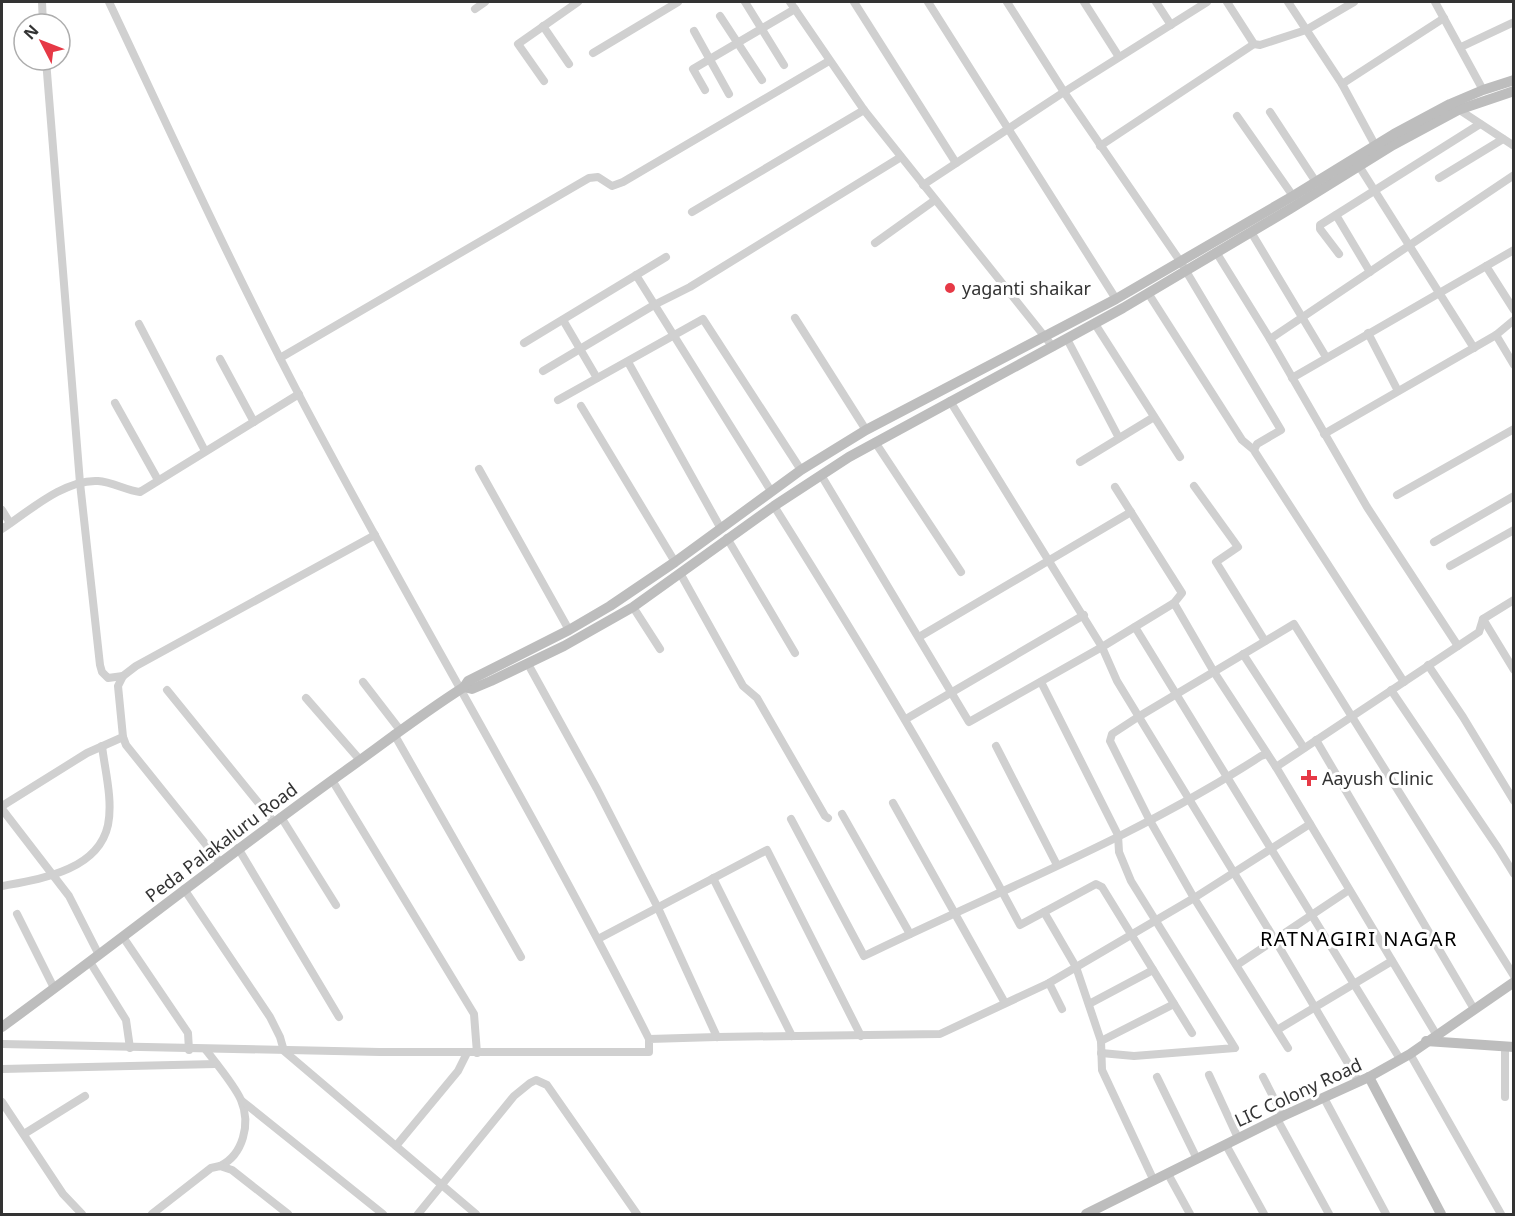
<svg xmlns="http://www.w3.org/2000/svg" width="1515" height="1216" font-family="'Noto Sans',sans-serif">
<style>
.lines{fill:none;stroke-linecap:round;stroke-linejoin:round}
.street{stroke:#d0d0d0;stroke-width:8}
.secondary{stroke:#bdbdbd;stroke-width:10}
.poi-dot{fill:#e63946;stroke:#fff;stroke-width:2}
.labels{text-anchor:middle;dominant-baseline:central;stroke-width:6;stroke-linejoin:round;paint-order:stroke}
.poi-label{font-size:18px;fill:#333;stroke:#fff;text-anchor:start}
.street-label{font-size:18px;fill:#333;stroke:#fff}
.neighbourhood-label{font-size:20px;letter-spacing:1.5px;fill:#000;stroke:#fff}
</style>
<rect width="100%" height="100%" fill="#fff"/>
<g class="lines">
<!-- street -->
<g class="street">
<path d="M42 2 43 24"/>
<path d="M109 2C171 133 231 265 298 393 412 610 539 820 649 1039"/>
<path d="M745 2 784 65"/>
<path d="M790 2 864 110 1053 347"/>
<path d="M854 2 956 163"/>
<path d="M928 2 1116 299"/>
<path d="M1007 2 1064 92 1180 261 1281 430 1257 444 1254 450 1255 452 1404 682"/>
<path d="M1084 2 1119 57"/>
<path d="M1156 2 1171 25"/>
<path d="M1227 2 1254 44 1260 45 1306 30 1354 2"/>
<path d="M1288 2 1342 84 1444 18"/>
<path d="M1435 2 1483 90"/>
<path d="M475 9 485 2"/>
<path d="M720 16 762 80"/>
<path d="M543 26 569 64"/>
<path d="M694 31 729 94"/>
<path d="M1461 47 1514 22"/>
<path d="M593 53 678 2"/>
<path d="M46 60 80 483 100 665 102 672 108 678 123 676"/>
<path d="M544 81 518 44 578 2"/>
<path d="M1342 84 1375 145"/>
<path d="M705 90 693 69 795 9"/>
<path d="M1458 109 1514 146"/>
<path d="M1270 112 1316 182"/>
<path d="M1237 116 1293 196"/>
<path d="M1100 146 1254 44"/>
<path d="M1359 166 1474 348"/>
<path d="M1439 178 1503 139"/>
<path d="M923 185 1064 92 1207 2"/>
<path d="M692 212 864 110"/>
<path d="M1336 215 1370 272"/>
<path d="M1251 232 1326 357"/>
<path d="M875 243 935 200"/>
<path d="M1216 252 1270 339 1367 507 1458 646"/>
<path d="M1339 254 1320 229V225L1480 124"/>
<path d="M1486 266 1514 310"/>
<path d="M636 275 771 491"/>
<path d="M1148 293 1242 440 1254 450"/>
<path d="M795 318 866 430"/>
<path d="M563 320 597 378"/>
<path d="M139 324 205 451"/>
<path d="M1095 324 1180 457"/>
<path d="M1368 333 1398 391"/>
<path d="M1496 335 1514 365"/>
<path d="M1067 339 1119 438"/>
<path d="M1270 339 1514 175"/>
<path d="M524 343 666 257"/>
<path d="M280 358 589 178 598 177 612 186 623 182 829 61"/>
<path d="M220 359 254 422"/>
<path d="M628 362 720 527"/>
<path d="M543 371 654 305 690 287 901 157"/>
<path d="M1292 378 1514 250"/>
<path d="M558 400 703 319 801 470"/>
<path d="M950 401 1102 647 1117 681 1275 940 1359 1082"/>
<path d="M115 403 158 480"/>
<path d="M581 406 675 562"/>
<path d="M1324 434 1496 335 1514 320"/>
<path d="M875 442 961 572"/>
<path d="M1080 462 1154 417"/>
<path d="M479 469 569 630"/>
<path d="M821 475 969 722 1102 647 1174 603 1182 593 1115 487"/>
<path d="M1194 486 1238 547 1216 562 1265 641"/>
<path d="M1397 495 1514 429"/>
<path d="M774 506C860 643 944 781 1020 925L1096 884 1102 887 1192 1033"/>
<path d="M2 510 10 523"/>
<path d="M2 529C29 511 65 479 98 481 112 482 126 490 140 492L299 394"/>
<path d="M727 538 795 653"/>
<path d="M1434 542 1514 496"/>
<path d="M1450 566 1514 530"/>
<path d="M680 573 743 686 757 698 825 816 828 818"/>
<path d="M1174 603 1214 672 1276 767 1436 1034"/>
<path d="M633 607 660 649"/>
<path d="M1483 619 1514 670"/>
<path d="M1135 627 1400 1059"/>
<path d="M919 637 1131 512"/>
<path d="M1243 654 1304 748"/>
<path d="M528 664 597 789 658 908 717 1037"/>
<path d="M1428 665 1463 717 1514 801"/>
<path d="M363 682 400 730"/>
<path d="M1041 682 1118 835 1119 852 1131 881 1235 1048 1134 1056 1101 1053"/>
<path d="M167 690 274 822"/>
<path d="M1391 690 1498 848 1514 874"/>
<path d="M306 698 360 760"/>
<path d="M906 719 1084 615"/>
<path d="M394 734 521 957"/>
<path d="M1316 740 1474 1009"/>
<path d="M996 746 1057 865"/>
<path d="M1276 767 1479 632 1483 619 1514 600"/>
<path d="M332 780 474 1014 477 1053"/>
<path d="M893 803 1005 1003"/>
<path d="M2 806 87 753 123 737"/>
<path d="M2 809 69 896 99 955"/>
<path d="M842 814 910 934"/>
<path d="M281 817 336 905"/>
<path d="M791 819 864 956C997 891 1137 837 1261 756L1267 754"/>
<path d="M238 848 339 1017"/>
<path d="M220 862 126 745 123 737 118 686 123 676 136 666 375 535"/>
<path d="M713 878 792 1036"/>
<path d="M2 886C40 879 98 871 108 825 113 800 105 771 102 746"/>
<path d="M184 889 270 1017 280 1037 284 1051 476 1214"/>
<path d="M1044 912 1076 967 1101 1041 1102 1070 1154 1181"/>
<path d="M17 914 54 988"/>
<path d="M123 937 188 1033 189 1050"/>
<path d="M598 939 767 850 861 1036"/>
<path d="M90 962 126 1020 130 1048"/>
<path d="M1237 965 1349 890"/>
<path d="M1049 983 1062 1009"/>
<path d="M1089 1004 1153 970"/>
<path d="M1277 1030 1392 961"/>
<path d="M1101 1041 1174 1004"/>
<path d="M2 1044 380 1052H649V1039L717 1037 940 1034 1049 983 1194 898 1310 824"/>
<path d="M1505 1047V1097"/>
<path d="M1288 1048 1194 898 1149 819 1110 741 1112 734 1138 717 1294 624 1514 976"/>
<path d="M206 1050C216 1063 235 1086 241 1100 251 1124 243 1155 220 1166"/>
<path d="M1410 1054 1501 1214"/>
<path d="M2 1069 216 1064"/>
<path d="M1209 1075 1238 1138"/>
<path d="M1157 1077 1197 1159"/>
<path d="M1263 1077 1283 1116"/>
<path d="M1324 1098 1386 1214"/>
<path d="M242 1101 383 1214"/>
<path d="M2 1102 63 1194 82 1214"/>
<path d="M1277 1119 1329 1214"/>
<path d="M24 1134 85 1096"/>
<path d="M1226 1145 1264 1214"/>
<path d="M396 1146 458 1071 467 1053"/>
<path d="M1168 1174 1190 1214"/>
<path d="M152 1214 211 1168 220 1166 232 1170 288 1214"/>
<path d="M418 1214 514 1096 530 1083 536 1080 547 1085 637 1214"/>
</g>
<!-- secondary -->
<g class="secondary">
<path d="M464 687 472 689 491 681 564 646 633 607 774 506 849 457 1123 308 1290 209 1393 145 1458 110 1514 91"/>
<path d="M2 1027C117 943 229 854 345 771 384 743 423 713 464 687L468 681 569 630 610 606 675 562 801 470 866 430 1116 299 1293 196 1394 134 1450 104 1483 90 1514 80"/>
<path d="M1426 1041 1514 1047"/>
<path d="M1369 1077 1441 1214"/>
<path d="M1086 1214 1283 1116 1369 1077 1410 1054 1514 982"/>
</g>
</g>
<!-- markers -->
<g class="poi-dot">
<circle cx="950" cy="288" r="6"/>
<path d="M1306 769h6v6h6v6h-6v6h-6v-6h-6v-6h6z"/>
</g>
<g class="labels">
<!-- poi labels -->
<g class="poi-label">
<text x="962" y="288">yaganti shaikar</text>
<text x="1322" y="778">Aayush Clinic</text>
</g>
<!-- street labels -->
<g class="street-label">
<text transform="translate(221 842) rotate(-37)">Peda Palakaluru Road</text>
<text transform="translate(1298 1092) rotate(-25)">LIC Colony Road</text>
</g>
<!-- neighbourhood labels -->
<g class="neighbourhood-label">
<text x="1359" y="938">RATNAGIRI NAGAR</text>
</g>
</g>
<!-- border -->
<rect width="1515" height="1216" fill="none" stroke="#333333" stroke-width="6"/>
<!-- north arrow -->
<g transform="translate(42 42) rotate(312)"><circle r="28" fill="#ffffff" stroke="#adadad" stroke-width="1.5"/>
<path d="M0-4.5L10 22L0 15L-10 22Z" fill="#e63946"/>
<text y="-9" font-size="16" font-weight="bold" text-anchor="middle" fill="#333333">N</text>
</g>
</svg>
